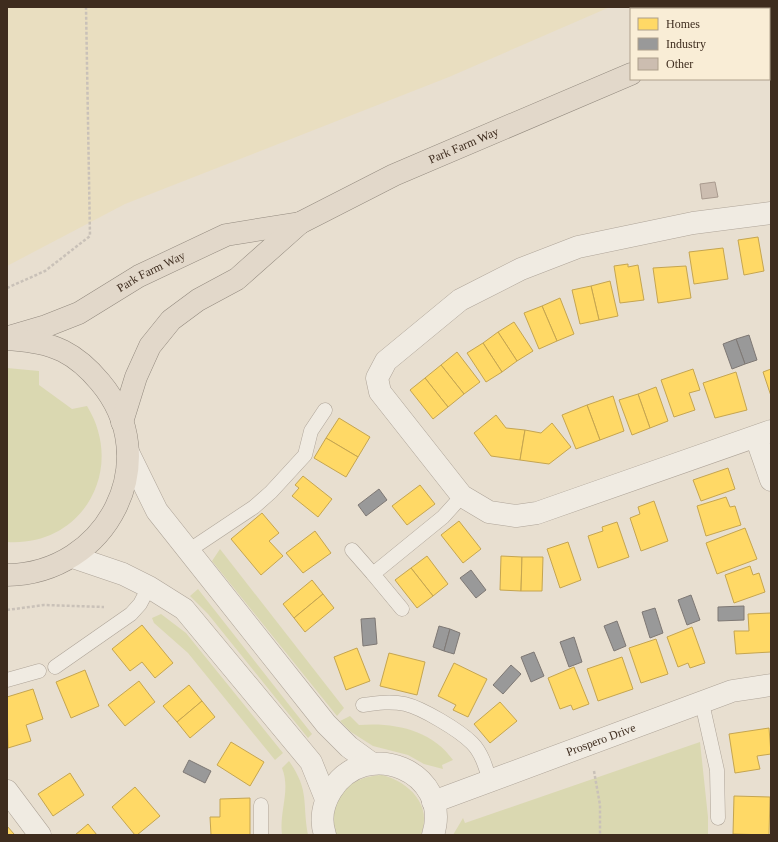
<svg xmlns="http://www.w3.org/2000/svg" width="778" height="842" font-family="'Times New Roman',serif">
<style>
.farmland{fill:#e9dec0}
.green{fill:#dad8b1}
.homes{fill:#ffd966;stroke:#c5a550}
.industry{fill:#999;stroke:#7e7874}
.building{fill:#ccbdb0;stroke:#a99a8e}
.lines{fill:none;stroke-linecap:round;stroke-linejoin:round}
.service-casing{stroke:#aea498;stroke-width:15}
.minor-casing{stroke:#aea498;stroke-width:23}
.trunk-casing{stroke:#938a7f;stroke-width:23}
.path{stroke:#c9c1b8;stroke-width:2.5;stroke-dasharray:3 2;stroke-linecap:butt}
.service{stroke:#f0ebe2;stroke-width:14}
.minor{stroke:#f0ebe2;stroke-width:22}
.trunk{stroke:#e2d8ca;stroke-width:22}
.labels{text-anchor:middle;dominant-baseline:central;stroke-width:4;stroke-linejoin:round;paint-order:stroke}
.street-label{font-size:12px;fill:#3e2c1e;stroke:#f9edd6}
</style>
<rect width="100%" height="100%" fill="#e8dfd0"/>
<!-- farmland -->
<path class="farmland" d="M7 7H610L449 77 125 204 7 266Z"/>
<!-- green -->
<g class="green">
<path d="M7 368 39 371V385L72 409 87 406C126 469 83 547 7 542Z"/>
<path d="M220 549 344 708 337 716 212 561Z"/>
<path d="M198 589 312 734 308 738 208 614 190 596Z"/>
<path d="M161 614 186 633 283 753 275 760 188 653 154 623 152 618Z"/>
<path d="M350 716 359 725C394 722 432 730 453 760L442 765 443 769 424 764 408 755 373 746 351 732 340 721Z"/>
<path d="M700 742 708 817V835H453L463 818 465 823Z"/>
<path d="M289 761C310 791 302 803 308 835H282C279 811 291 790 282 768Z"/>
<path d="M382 775C409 782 433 805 421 835H334C333 828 331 820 332 813 336 788 359 776 382 775Z"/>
</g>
<!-- homes -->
<g class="homes">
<path d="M758 237 764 271 744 275 738 240Z"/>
<path d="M723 248 728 279 694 284 689 252Z"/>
<path d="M628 264V267L638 265 644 300 620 303 614 266Z"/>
<path d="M686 266 691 298 658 303 653 268Z"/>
<path d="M610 281 618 316 599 320 591 286Z"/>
<path d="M591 286 599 320 580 324 572 290Z"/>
<path d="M560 298 574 334 557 341 542 306Z"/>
<path d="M542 306 557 341 539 349 524 313Z"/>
<path d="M514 322 533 351 517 361 498 332Z"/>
<path d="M498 332 517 361 502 372 483 343Z"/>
<path d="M483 343 502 372 486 382 467 353Z"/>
<path d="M457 352 480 382 464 394 441 365Z"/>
<path d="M441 365 464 394 448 407 425 378Z"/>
<path d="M693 369 700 390 689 393 695 410 674 417 661 380Z"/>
<path d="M771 369V396L763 372Z"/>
<path d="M736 372 747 410 715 418 703 383Z"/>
<path d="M425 378 448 407 433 419 410 390Z"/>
<path d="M656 387 668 421 650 428 638 394Z"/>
<path d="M638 394 650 428 632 435 619 400Z"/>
<path d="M613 396 624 431 600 440 587 405Z"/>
<path d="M587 405 600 440 576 449 562 415Z"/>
<path d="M496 415 506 428 525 430 520 460 491 456 474 433Z"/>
<path d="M339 418 370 437 358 457 326 438Z"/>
<path d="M552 423 571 447 549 464 520 460 525 430 541 433Z"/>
<path d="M326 438 358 457 346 477 314 458Z"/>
<path d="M728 468 735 489 701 501 693 480Z"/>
<path d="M303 476 332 499 318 517 292 496 299 488 295 485Z"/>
<path d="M420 485 435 504 407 525 392 506Z"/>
<path d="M726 497 730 507 735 506 741 525 706 536 697 506Z"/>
<path d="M654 501 668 541 641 551 630 518 640 514 638 507Z"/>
<path d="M262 513 279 533 269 541 283 556 261 575 231 539Z"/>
<path d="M459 521 481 549 463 563 441 535Z"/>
<path d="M617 522 629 557 598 568 588 536 603 531 602 527Z"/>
<path d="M745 528 757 559 717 574 706 543Z"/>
<path d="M315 531 331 553 303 573 286 553Z"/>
<path d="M568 542 581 580 560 588 547 549Z"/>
<path d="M427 556 448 584 433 596 411 568Z"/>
<path d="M501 556 522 557 521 591 500 590Z"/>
<path d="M522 557H543L542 591H521Z"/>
<path d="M750 566 753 575 759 573 765 592 734 603 725 575Z"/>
<path d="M411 568 433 596 417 608 395 580Z"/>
<path d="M312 580 323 594 294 618 283 604Z"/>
<path d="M323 594 334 608 305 632 294 618Z"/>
<path d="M771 613V652L736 654 734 631H749L748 614Z"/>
<path d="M142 625 173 663 155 678 142 662 130 671 112 649Z"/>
<path d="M692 627 705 663 690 668 688 663 678 667 667 637Z"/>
<path d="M656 639 668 674 641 683 629 648Z"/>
<path d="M357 648 370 681 346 690 334 657Z"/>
<path d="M389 653 425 662 417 695 380 686Z"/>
<path d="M622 657 633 689 598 701 587 669Z"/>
<path d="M454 663 487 679 468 717 453 710 456 705 438 696Z"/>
<path d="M574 667 589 704 573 710 571 705 560 709 548 678Z"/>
<path d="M85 670 99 706 71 718 56 682Z"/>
<path d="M139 681 155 702 125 726 108 705Z"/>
<path d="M189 685 202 701 177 722 163 706Z"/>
<path d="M33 689 43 719 26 725 31 741 8 748 7 697Z"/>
<path d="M202 701 215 717 190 738 177 722Z"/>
<path d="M500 702 517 721 490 743 474 724Z"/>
<path d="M769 728 771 754 757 756 760 769 735 773 729 734Z"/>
<path d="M231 742 264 762 250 786 217 765Z"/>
<path d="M70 773 84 795 53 816 38 794Z"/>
<path d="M135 787 160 816 137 835H135L112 807Z"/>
<path d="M734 796 770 797 769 835 733 834Z"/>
<path d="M250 798V835H211L210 817H220V799Z"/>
<path d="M88 824 97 835H75Z"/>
<path d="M7 826 14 834 12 835H7Z"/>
</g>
<!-- industry -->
<g class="industry">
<path d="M749 335 757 360 745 364 736 339Z"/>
<path d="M736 339 745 364 732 369 723 344Z"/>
<path d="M379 489 387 500 366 516 358 505Z"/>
<path d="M471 570 486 590 476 598 460 578Z"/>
<path d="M691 595 700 620 687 625 678 600Z"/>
<path d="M744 606V620L718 621V607Z"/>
<path d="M655 608 663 633 650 638 642 612Z"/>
<path d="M375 618 377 644 363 646 361 619Z"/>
<path d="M617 621 626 646 614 651 604 626Z"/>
<path d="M439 626 450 629 444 651 433 647Z"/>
<path d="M450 629 460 633 454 654 444 651Z"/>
<path d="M574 637 582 662 569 667 560 642Z"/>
<path d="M534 652 544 676 531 682 521 657Z"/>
<path d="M511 665 521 674 503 694 493 685Z"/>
<path d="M189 760 211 771 205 783 183 772Z"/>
</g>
<!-- building -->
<path class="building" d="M715 182 718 197 702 199 700 184Z"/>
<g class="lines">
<!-- service casing -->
<g class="service-casing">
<g id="service">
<path d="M352 550 373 574"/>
<path d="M188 551 254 507 271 492 305 455 311 431 325 410"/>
<path d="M402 609 373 574 443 517 462 496"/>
<path d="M55 667 131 614 140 604 149 587"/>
<path d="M7 680 39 671"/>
<path d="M702 703 717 770 718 818"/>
<path d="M363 705C377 703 391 701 405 704 422 708 459 730 472 743 482 753 486 768 490 781"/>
<path d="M261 835V805"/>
</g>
</g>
<!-- minor casing -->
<g class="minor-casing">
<g id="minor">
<path d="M771 213 693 223 578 247 521 269 460 300 386 361 377 378 380 392 462 496 489 512 516 516 537 513 771 431"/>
<path d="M756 437 771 480"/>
<path d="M128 452 157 511 326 724 349 747 371 763"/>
<path d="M73 557 123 574 149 587 184 609 311 762 326 799"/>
<path d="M7 791 40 835"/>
<path id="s1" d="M433 802 732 691 771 685"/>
<path d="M325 835C320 820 323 804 331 791 365 735 453 772 433 835"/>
</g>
</g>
<!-- trunk casing -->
<g class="trunk-casing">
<g id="trunk">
<path d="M769 21 771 20"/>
<path id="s2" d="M12 336 46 326 79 313 139 276 226 235 300 223"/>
<path d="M7 339C26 341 45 342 63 351 77 358 90 370 100 382 166 460 107 574 7 575"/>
<path id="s3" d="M122 422 136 377 150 346 171 320 198 300 237 279 300 223 394 175 631 74"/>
</g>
</g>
<!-- path -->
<g class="path">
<path d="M7 288 45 271 90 236 86 7"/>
<path d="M7 610 44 605 104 607"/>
<path d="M594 771 600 805V835"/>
</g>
<!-- service -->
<use href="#service" class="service"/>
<!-- minor -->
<use href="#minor" class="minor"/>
<!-- trunk -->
<use href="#trunk" class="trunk"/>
</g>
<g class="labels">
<!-- street labels -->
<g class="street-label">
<text stroke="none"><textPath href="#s3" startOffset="458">Park Farm Way</textPath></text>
<text stroke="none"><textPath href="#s2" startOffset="154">Park Farm Way</textPath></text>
<text stroke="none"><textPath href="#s1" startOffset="179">Prospero Drive</textPath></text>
</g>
</g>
<!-- border -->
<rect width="778" height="842" fill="none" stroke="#3e2c1e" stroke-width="16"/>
<!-- legend -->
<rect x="630" y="8" width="140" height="72" fill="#f9edd6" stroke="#aea08c"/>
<rect x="638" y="18" width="20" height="12" fill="#ffd966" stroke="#aea08c"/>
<text x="666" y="28" font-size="12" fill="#3e2c1e">Homes</text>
<rect x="638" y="38" width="20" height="12" fill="#999999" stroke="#aea08c"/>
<text x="666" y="48" font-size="12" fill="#3e2c1e">Industry</text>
<rect x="638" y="58" width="20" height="12" fill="#ccbdb0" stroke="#aea08c"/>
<text x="666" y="68" font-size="12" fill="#3e2c1e">Other</text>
</svg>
